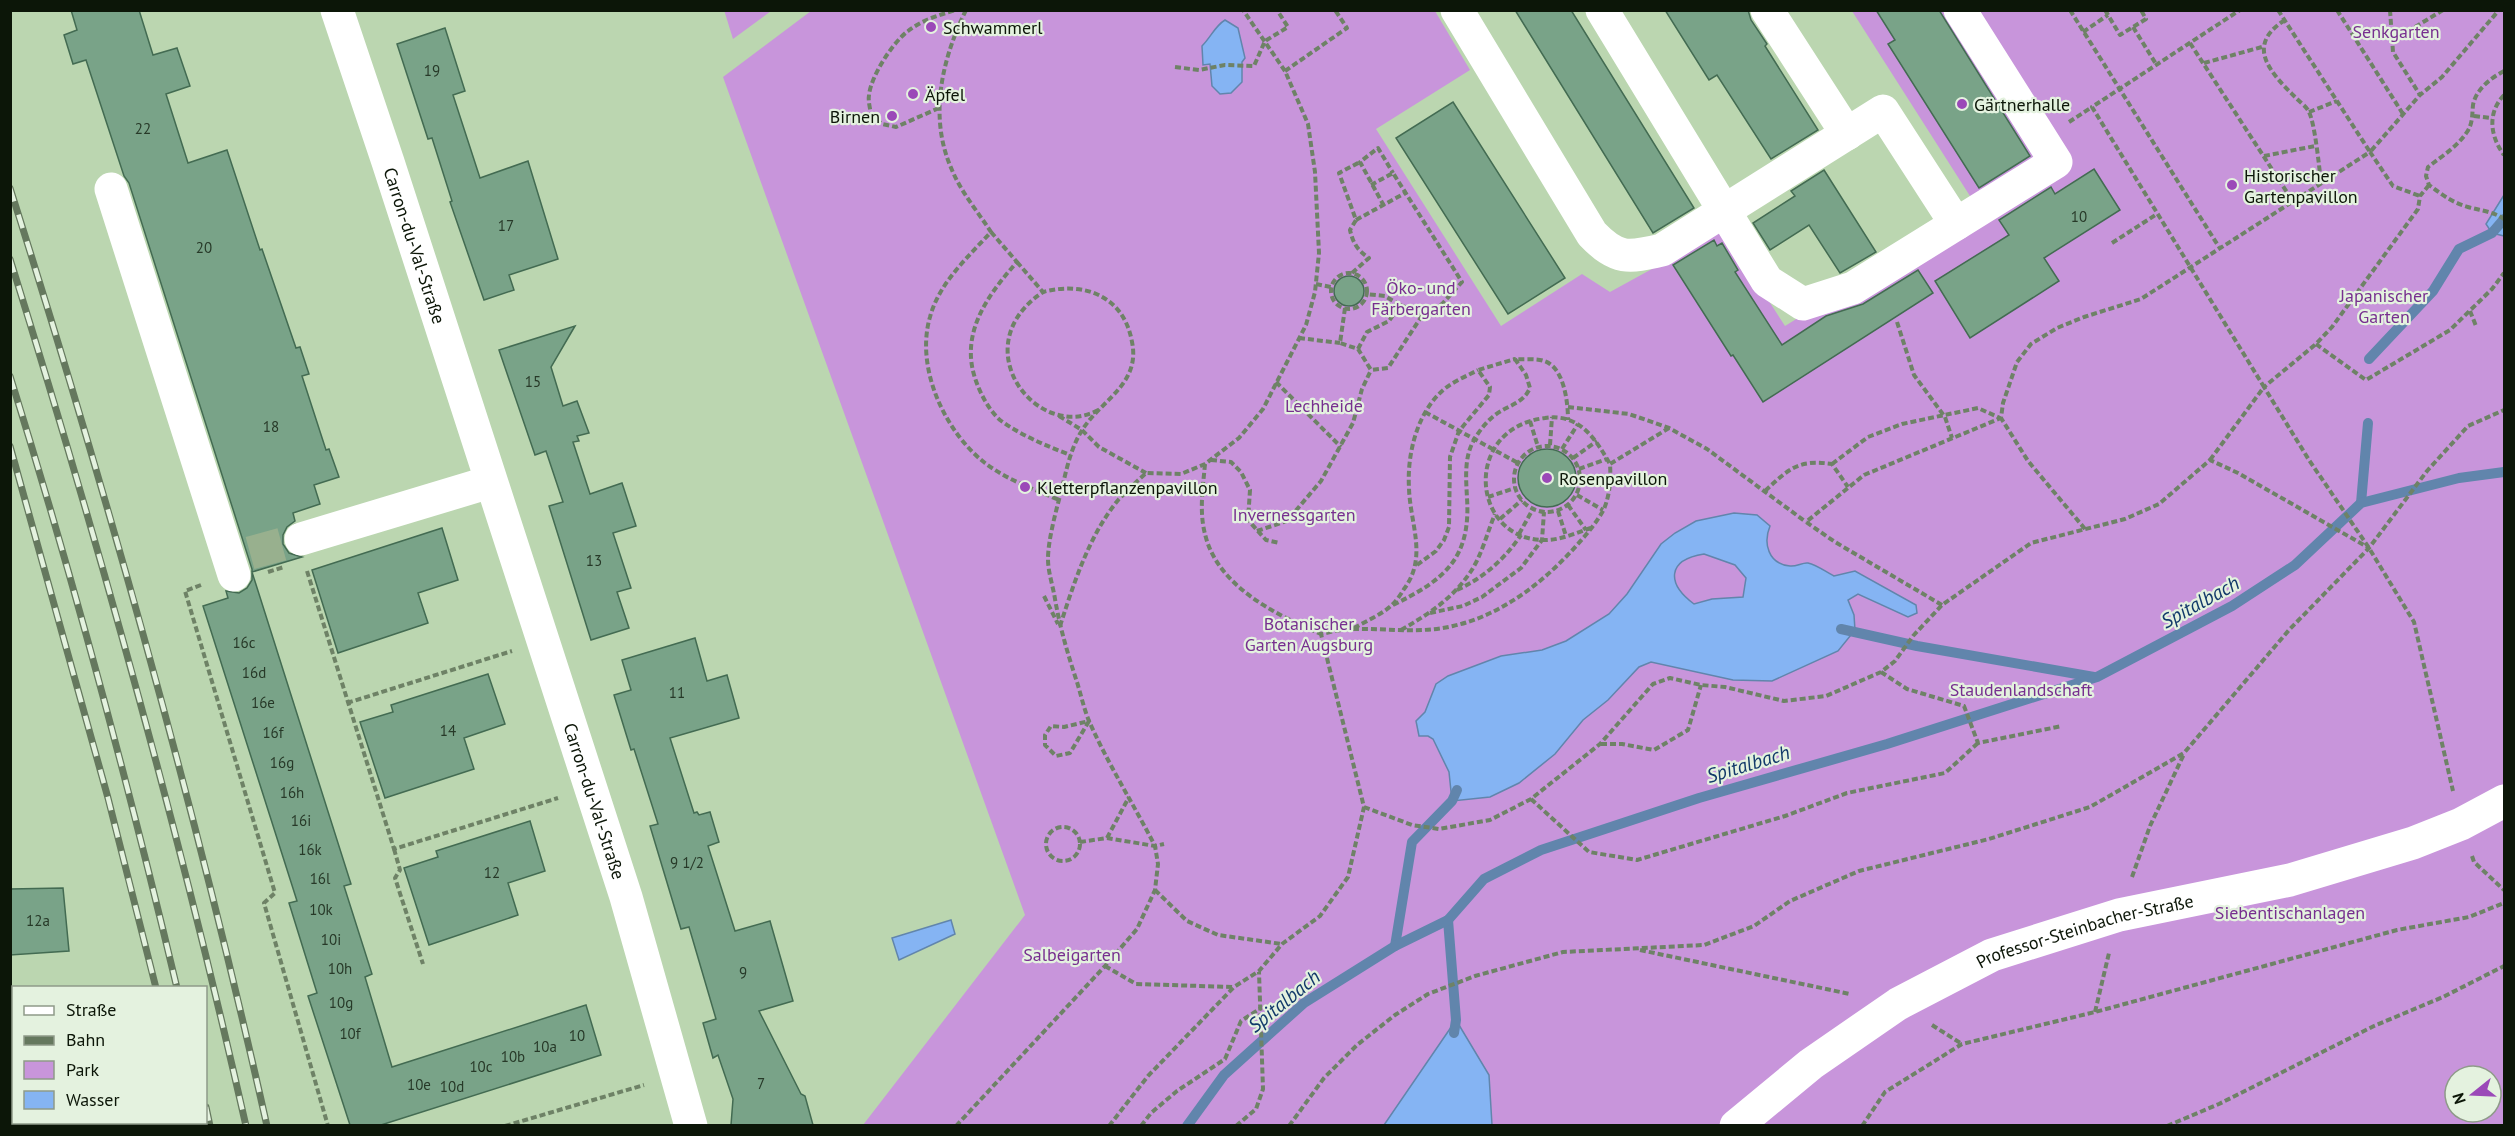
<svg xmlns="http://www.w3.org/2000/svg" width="2515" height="1136" font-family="'PT Sans',sans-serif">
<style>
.green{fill:#c895db;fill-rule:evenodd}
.water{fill:#85b4f3;stroke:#6185ac;stroke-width:1.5;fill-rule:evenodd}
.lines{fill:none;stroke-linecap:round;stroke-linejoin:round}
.stream{stroke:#6185ac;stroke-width:10}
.building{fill:#79a388;stroke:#436b52;stroke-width:1.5}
.minor-tunnel{stroke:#98b08e;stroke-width:33;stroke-dasharray:33 16;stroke-linecap:butt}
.path{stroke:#6e8266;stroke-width:4;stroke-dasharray:6 3;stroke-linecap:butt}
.minor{stroke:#fff;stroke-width:33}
.rail-casing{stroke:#65785e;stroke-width:7}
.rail{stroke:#e4f2df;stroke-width:4.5;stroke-dasharray:14;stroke-linecap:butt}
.poi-dot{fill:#9b49b8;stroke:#e4f2df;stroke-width:2}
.labels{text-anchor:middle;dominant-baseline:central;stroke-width:4.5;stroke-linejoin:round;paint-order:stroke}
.number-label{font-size:15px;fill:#273928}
.poi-label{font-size:18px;fill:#0c1608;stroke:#e4f2df;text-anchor:start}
.park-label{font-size:18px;fill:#772f8f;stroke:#e4f2df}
.street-label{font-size:18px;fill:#0c1608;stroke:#e4f2df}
.water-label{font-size:20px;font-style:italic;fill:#12396a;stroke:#e4f2df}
</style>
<rect width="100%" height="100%" fill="#bbd6b0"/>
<!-- green -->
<g class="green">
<path d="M724 10H771V11L733 39Z"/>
<path d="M811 11H1435L1470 70 1376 129 1501 326 1582 274 1610 292 1723 230 1785 326 1977 207 1852 11H2504V1125H1492L1489 1075 1456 1021 1384 1125H863L1025 915 723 77ZM2455 1076H2491V1112H2455Z"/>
</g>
<!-- water -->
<g class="water">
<path d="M1225 20 1238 28 1245 58 1242 62V82L1231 93 1220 94 1212 86 1210 64 1203 65 1202 46C1211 37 1215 26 1225 20Z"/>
<path d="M2504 195V236L2492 233 2486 224Z"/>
<path d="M1734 513 1757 515 1770 526C1763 543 1768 564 1790 566 1796 567 1803 562 1808 563 1817 565 1826 572 1834 576L1855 571 1916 605 1917 613 1908 617 1858 594 1848 600 1854 615 1855 630 1838 651 1772 681 1733 680 1651 662 1639 667 1608 700 1583 720 1555 754 1519 783 1490 797 1452 801 1449 772 1433 739 1428 736H1419L1416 721 1425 712 1436 684 1448 676 1501 656 1542 650 1566 641 1609 614 1627 594 1661 544 1675 533 1696 521ZM1704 554 1735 565 1746 578 1743 597 1712 599 1694 604C1667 584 1666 560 1704 554Z"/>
<path d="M951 920 955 934 899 960 892 938Z"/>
<path d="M1456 1020 1489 1075 1492 1125H1384Z"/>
</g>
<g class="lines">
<!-- stream -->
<g class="stream">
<path d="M2369 359 2433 291 2459 249 2492 233 2504 219"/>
<path d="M2361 503 2368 423"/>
<path d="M1841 629 1917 646 2094 677"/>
<path d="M1448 920 1456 1020 1454 1033"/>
<path d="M1395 946 1412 842 1452 801 1457 790"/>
<path d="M1187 1126 1224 1075 1304 1003 1395 946 1448 920 1484 879 1541 850 1699 798 1887 744 2097 677 2232 606 2295 565 2361 503 2459 478 2504 472"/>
</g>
</g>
<!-- building -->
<g class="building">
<path d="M71 10H139L153 55 177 48 190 86 166 94 188 163 227 150 260 250 262 249 296 348 300 347 309 374 302 376 326 450 329 449 339 477 314 485 320 504 293 513 295 521 287 527 283 535V544L289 553 302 557 252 572 351 884 344 886 372 974 365 977 392 1067 586 1005 601 1055 381 1125H350L308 996 317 993 289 903 297 901 203 606 228 598 226 591 239 593 247 588 252 580V569L129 183 124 176 86 60 73 64 64 35 77 30Z"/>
<path d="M1515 10H1571L1694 208 1653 233Z"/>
<path d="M1665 10H1748L1751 20 1767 44 1765 46 1818 130 1771 159 1717 75 1709 80Z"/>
<path d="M1876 10H1939L2030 156 1979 188 1888 44 1895 40Z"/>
<path d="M445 28 465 91 453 95 480 178 528 161 558 259 509 275 514 290 484 300 450 202 452 201 432 138 428 139 397 44Z"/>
<path d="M1453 102 1565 278 1508 314 1396 138Z"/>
<path d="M2094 169 2120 210 2044 258 2059 281 1970 338 1935 281 2009 235 1999 220 2051 187 2055 194Z"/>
<path d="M1824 170 1876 252 1840 273 1809 225 1770 250 1753 223 1795 196 1791 191Z"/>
<path d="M1714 240 1717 246 1722 243 1738 270 1735 272 1782 345 1826 316 1863 304 1918 270 1933 293 1763 402 1733 355 1731 356 1673 265Z"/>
<circle cx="1349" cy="291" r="15"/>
<path d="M575 326 551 367 563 406 577 401 589 433 577 436 579 441 573 442 590 494 622 483 636 526 613 533 631 588 617 592 629 628 591 640 549 506 563 502 546 451 535 455 499 350Z"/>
<circle cx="1547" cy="478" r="29"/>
<path d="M442 528 458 580 418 593 428 623 338 653 312 570Z"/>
<path d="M695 638 707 681 727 675 739 718 670 738 694 813 697 812 699 815 710 812 719 842 708 846 735 931 770 921 793 1001 759 1011 801 1094 805 1096 813 1125H731L733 1099 718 1055 713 1058 703 1023 716 1019 689 927 681 929 650 826 658 824 634 749 631 750 614 695 631 690 622 660Z"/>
<path d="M488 674 505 724 464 738 474 769 385 798 360 722 393 712 391 705Z"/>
<path d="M530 821 545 871 508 883 518 915 429 945 404 868 438 857 436 851Z"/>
<path d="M63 888 69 951 10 955V889Z"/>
</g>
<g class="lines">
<!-- minor-tunnel -->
<path class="minor-tunnel" d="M250 553 301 539"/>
<!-- path -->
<g class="path">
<path d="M966 10C942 59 928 117 952 170 961 192 978 212 991 232 968 257 939 283 930 317 915 368 945 432 985 463 1007 480 1034 489 1059 500"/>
<path d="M2070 10 2219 247"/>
<path d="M2105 10 2120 35 2146 19 2141 10"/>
<path d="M2278 10 2370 152 2420 95 2442 77 2499 10"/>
<path d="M2337 10 2403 114"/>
<path d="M2390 10 2393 52 2420 95"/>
<path d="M2285 20C2244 46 2271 73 2296 98 2300 102 2307 107 2309 112 2315 124 2319 166 2321 182"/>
<path d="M2133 27 2156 64"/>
<path d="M2083 32 2108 15"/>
<path d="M2392 41 2443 10"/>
<path d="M2190 43 2292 200"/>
<path d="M2204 63 2262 47"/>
<path d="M1175 67 1199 70 1225 65 1254 66 1265 41 1288 27 1277 10"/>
<path d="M1285 71 1347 28 1335 10"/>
<path d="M2504 71C2491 78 2476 89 2473 105 2472 115 2473 123 2467 132 2457 147 2441 157 2428 167L2426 176 2429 185C2441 194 2453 203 2468 207 2482 211 2492 211 2504 219"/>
<path d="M2504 95C2487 113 2490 136 2504 155"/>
<path d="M939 108 896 127 882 124 871 114C870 108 868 101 869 95 871 76 893 42 908 31 922 20 939 15 956 10"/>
<path d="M2309 112 2337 101"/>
<path d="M2474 116 2492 118"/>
<path d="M2069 122 2092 107"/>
<path d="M2264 156 2315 146"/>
<path d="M2429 185 2420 196 2418 209 2332 327 2316 344 2264 387 2309 460 2369 548 2414 622 2453 791"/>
<path d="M1384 206 1360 162 1378 148 1393 173"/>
<path d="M1356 220 1407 192"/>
<path d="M991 232 1017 262C987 296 959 334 976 381 981 395 989 410 1000 420 1022 436 1045 445 1070 455"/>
<path d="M2112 243 2157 214"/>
<path d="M1017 262 1043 292C961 347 1039 445 1100 409"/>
<path d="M1352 273 1369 258C1357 250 1353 243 1350 230L1356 220 1339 173 1360 162"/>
<circle cx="1349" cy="291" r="18"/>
<path d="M1316 284 1331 287"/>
<path d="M1400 305 1423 314"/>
<path d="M1345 308 1340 343 1358 349 1371 370 1388 368 1423 314 1442 304 1462 282 1393 173 1371 185"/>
<path d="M2470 311 2476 326"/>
<path d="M1897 322 1914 375 1945 417 1952 438"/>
<path d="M1299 338 1340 343"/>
<path d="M2316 344 2366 380 2450 330 2492 289 2504 273"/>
<path d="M1358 349 1367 332 1389 321 1400 305 1385 296 1366 294"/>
<path d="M1276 382 1341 447"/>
<path d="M1568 407 1629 414 1669 428 1707 449 1806 522"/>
<path d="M1425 412 1518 463"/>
<path d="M1059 416 1082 430 1099 447 1146 473"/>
<path d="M1530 421 1538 447"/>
<path d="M1550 445 1552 417"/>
<circle cx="1547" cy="479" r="33"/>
<path d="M1562 449 1578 424"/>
<path d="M1573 458 1597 441"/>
<path d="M1211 460 1231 462 1241 472 1250 490 1248 520 1266 540 1280 543"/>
<path d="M2210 460 2264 387 2092 107 2240 10"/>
<path d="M1205 464C1203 487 1199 511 1205 534 1217 586 1276 615 1321 634"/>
<path d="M1832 464 1868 437 1902 424 1978 408 2000 418"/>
<path d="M1579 469 1607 459"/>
<path d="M1580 482 1611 486"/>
<path d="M1765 491C1789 469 1798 459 1832 464L1848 487"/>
<path d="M1577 495 1603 510"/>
<path d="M1488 497 1515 488"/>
<path d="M1568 505 1586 530"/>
<path d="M1558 511 1566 536"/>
<path d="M1500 519 1522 500"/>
<path d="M1591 528C1576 533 1559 541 1542 540 1471 538 1462 428 1545 418 1579 413 1595 438 1610 464"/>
<path d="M2085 529 2028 461 2001 418 2003 403 2017 362 2031 344 2057 328 2084 317 2141 299 2370 152 2393 186 2420 196"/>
<path d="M1257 531 1287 521 1321 481 1353 423 1362 389 1371 370"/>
<path d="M1519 534 1533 509"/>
<path d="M1417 565 1436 551 1444 540 1449 527 1450 457 1459 431 1489 395 1490 387 1478 370 1515 359"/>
<path d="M307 571 394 849 558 798"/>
<path d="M268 572 284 567"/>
<path d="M201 585 185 591 275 893 264 903 328 1126"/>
<path d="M1457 590C1483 578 1504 560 1521 535"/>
<path d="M1044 596 1058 624"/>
<path d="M1393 605C1444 580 1471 559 1467 498 1466 478 1464 457 1474 440 1479 431 1487 421 1495 415 1508 405 1523 404 1530 388L1526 375 1515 359C1524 360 1536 358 1544 361 1564 367 1568 402 1568 420"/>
<path d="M1942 605 1835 542 1806 522 1864 475 2001 418"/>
<path d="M1430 613 1463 606 1482 597 1521 568 1542 540 1544 512"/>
<path d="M1060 626C1074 583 1089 535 1119 499 1128 490 1137 481 1146 473L1181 474 1205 464 1239 438 1263 409 1306 325 1315 292 1319 253 1315 172 1308 124 1285 71 1243 10"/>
<path d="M1354 628C1366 621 1383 614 1393 604 1397 600 1401 594 1404 589 1428 557 1410 524 1409 488 1407 456 1416 417 1439 394 1449 383 1465 377 1478 370"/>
<path d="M1401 630C1427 615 1451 600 1469 574 1481 558 1487 533 1495 514"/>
<path d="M1881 672 1907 689 1964 706 1978 743 2062 726"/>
<path d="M347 703 512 651"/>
<path d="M1089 721 1070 753 1056 756 1045 745V735L1051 726 1064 727Z"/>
<path d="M1601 744H1622L1654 750 1688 730 1701 685"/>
<path d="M1531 799 1589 852 1637 860 1785 816 1847 793 1945 773 1978 743"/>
<path d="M1364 807 1412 825 1439 829 1490 820 1531 799 1600 744 1653 684 1670 678 1701 685 1725 687 1784 701 1826 696 1881 672 1895 661 1913 636 1942 605 2031 543 2125 519 2159 504 2210 460 2238 473 2369 548"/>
<circle cx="1063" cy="844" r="17"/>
<path d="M1107 838 1129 797"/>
<path d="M1080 842 1107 838 1155 846 1164 844"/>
<path d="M394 849 400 870 395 878 423 964"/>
<path d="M2472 856 2474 862 2504 890"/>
<path d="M2132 877 2150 826 2184 754"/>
<path d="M1155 890 1187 921 1218 935 1282 944"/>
<path d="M1640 950 1850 994"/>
<path d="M1105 966 1136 984 1233 987"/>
<path d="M2095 1012 2109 953"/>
<path d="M1932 1025 1962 1044"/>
<path d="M505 1126 644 1085"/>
<path d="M956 1126 1105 966 1137 929 1155 890 1158 864 1155 846C1134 805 1108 764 1089 721 1084 709 1081 695 1077 682 1068 655 1060 628 1055 599 1053 586 1048 572 1048 559 1048 540 1056 511 1061 492 1066 472 1070 450 1081 432 1099 401 1141 385 1132 342 1124 296 1084 281 1043 292"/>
<path d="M1109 1126 1148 1076 1234 987 1259 971 1282 944 1320 916 1348 877 1364 807 1321 634C1331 632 1342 629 1353 629 1386 628 1419 634 1453 626 1502 615 1544 582 1577 545 1587 534 1597 522 1604 509 1610 494 1611 479 1610 464L1669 428"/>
<path d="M1141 1126 1151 1113 1177 1091 1225 1059 1241 1021 1261 1008"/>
<path d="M1236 1126 1256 1109 1263 1089 1259 972"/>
<path d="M1289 1126 1324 1078 1357 1045 1395 1015 1428 994 1475 976 1563 952 1704 945 1754 926 1790 901 1859 871 1989 839 2090 807 2184 753 2289 630 2369 548 2427 471 2468 426 2504 410"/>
<path d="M1862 1126 1885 1092 1962 1044 2095 1012 2397 930 2469 917 2504 903"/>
<path d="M2167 1126 2219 1104 2374 1026 2443 997 2504 966"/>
</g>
<!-- minor -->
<g class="minor">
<path id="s1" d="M337 10 388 162 626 897 691 1126"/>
<path d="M1457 10 1592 234C1617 260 1628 258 1662 250L1883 111 1956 224"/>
<path d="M1602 10 1767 281 1803 304 1853 288 2056 162 1960 10"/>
<path d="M1767 10 1847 134"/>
<path d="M111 189 234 575"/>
<path d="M301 539 490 482"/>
<path id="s2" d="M1736 1126 1811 1064 1898 1004 1992 955 2119 915 2290 880 2413 843 2461 824 2504 801"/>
</g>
<!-- rail casing -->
<g class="rail-casing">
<g id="rail">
<path d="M10 188C108 497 196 809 267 1126"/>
<path d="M10 259C99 544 180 833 246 1126"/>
<path d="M10 376C73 578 128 782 177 988"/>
<path d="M10 446 108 798 156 988"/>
<path d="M206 1107 210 1126"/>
<path d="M188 1122V1126"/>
</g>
</g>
<!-- rail -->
<use href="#rail" class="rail"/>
</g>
<!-- markers -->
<g class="poi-dot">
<circle cx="931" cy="27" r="6"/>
<circle cx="913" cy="94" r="6"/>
<circle cx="1962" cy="104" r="6"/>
<circle cx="892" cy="116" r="6"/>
<circle cx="2232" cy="185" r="6"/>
<circle cx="1547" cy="478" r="6"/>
<circle cx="1025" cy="487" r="6"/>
</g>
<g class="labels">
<!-- number labels -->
<g class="number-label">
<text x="432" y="70">19</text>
<text x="143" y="128">22</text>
<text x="2079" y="216">10</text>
<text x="506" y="225">17</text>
<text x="204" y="247">20</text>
<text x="533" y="381">15</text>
<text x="271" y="426">18</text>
<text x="594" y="560">13</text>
<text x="244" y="642">16c</text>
<text x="254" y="672">16d</text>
<text x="677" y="692">11</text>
<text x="263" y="702">16e</text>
<text x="448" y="730">14</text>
<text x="273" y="732">16f</text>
<text x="282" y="762">16g</text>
<text x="292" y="792">16h</text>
<text x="301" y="820">16i</text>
<text x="310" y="849">16k</text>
<text x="687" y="862">9 1/2</text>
<text x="492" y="872">12</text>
<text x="320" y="878">16l</text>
<text x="321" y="909">10k</text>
<text x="38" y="920">12a</text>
<text x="331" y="939">10i</text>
<text x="340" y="968">10h</text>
<text x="743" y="972">9</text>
<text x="341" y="1002">10g</text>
<text x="350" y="1033">10f</text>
<text x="577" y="1035">10</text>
<text x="545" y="1046">10a</text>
<text x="513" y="1056">10b</text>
<text x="481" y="1066">10c</text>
<text x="761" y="1083">7</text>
<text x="419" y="1084">10e</text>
<text x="452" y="1086">10d</text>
</g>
<!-- poi labels -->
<g class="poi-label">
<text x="943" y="27">Schwammerl</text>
<text x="925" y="94">Äpfel</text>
<text x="1974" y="104">Gärtnerhalle</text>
<text x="880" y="116" text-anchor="end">Birnen</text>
<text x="2244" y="175">Historischer<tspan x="2244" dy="21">Gartenpavillon</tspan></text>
<text x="1559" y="478">Rosenpavillon</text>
<text x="1037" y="487">Kletterpflanzenpavillon</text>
</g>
<!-- park labels -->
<g class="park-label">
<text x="2396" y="31">Senkgarten</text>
<text x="1421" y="287">Öko- und<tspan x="1421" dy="21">Färbergarten</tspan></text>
<text x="2384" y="295">Japanischer<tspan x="2384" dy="21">Garten</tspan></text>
<text x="1324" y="405">Lechheide</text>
<text x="1294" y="514">Invernessgarten</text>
<text x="1309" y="623">Botanischer<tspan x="1309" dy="21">Garten Augsburg</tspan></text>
<text x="2021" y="689">Staudenlandschaft</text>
<text x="2290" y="912">Siebentischanlagen</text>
<text x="1072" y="954">Salbeigarten</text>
</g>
<!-- street labels -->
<g class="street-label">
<text stroke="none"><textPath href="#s1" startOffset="248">Carron-du-Val-Straße</textPath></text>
<text stroke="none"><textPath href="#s1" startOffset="832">Carron-du-Val-Straße</textPath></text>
<text stroke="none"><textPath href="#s2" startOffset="405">Professor-Steinbacher-Straße</textPath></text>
</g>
<!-- water labels -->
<g class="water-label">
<text transform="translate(2200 602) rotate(-29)">Spitalbach</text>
<text transform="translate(1748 764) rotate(-17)">Spitalbach</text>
<text transform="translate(1284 1001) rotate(-39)">Spitalbach</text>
</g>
</g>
<!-- border -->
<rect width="2515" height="1136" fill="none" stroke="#0c1608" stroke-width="24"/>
<!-- legend -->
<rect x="12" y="986" width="195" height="138" fill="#e4f2df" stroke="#8e9a89" stroke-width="1.5"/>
<rect x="24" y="1006" width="30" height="9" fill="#ffffff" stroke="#8e9a89" stroke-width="1.5"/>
<text x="66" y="1016" font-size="18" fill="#0c1608">Straße</text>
<rect x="24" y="1036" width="30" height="9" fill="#65785e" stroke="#8e9a89" stroke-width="1.5"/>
<text x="66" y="1046" font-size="18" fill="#0c1608">Bahn</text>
<rect x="24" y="1061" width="30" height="18" fill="#c895db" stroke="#8e9a89" stroke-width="1.5"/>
<text x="66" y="1076" font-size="18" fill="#0c1608">Park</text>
<rect x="24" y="1091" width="30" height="18" fill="#85b4f3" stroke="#8e9a89" stroke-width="1.5"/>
<text x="66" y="1106" font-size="18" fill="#0c1608">Wasser</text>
<!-- north arrow -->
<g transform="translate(2473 1094) rotate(252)"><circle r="28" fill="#e4f2df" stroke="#8e9a89" stroke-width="1.5"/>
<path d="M0-4.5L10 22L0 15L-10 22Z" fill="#9b49b8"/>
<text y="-9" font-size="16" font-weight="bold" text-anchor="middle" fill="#0c1608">N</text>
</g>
</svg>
